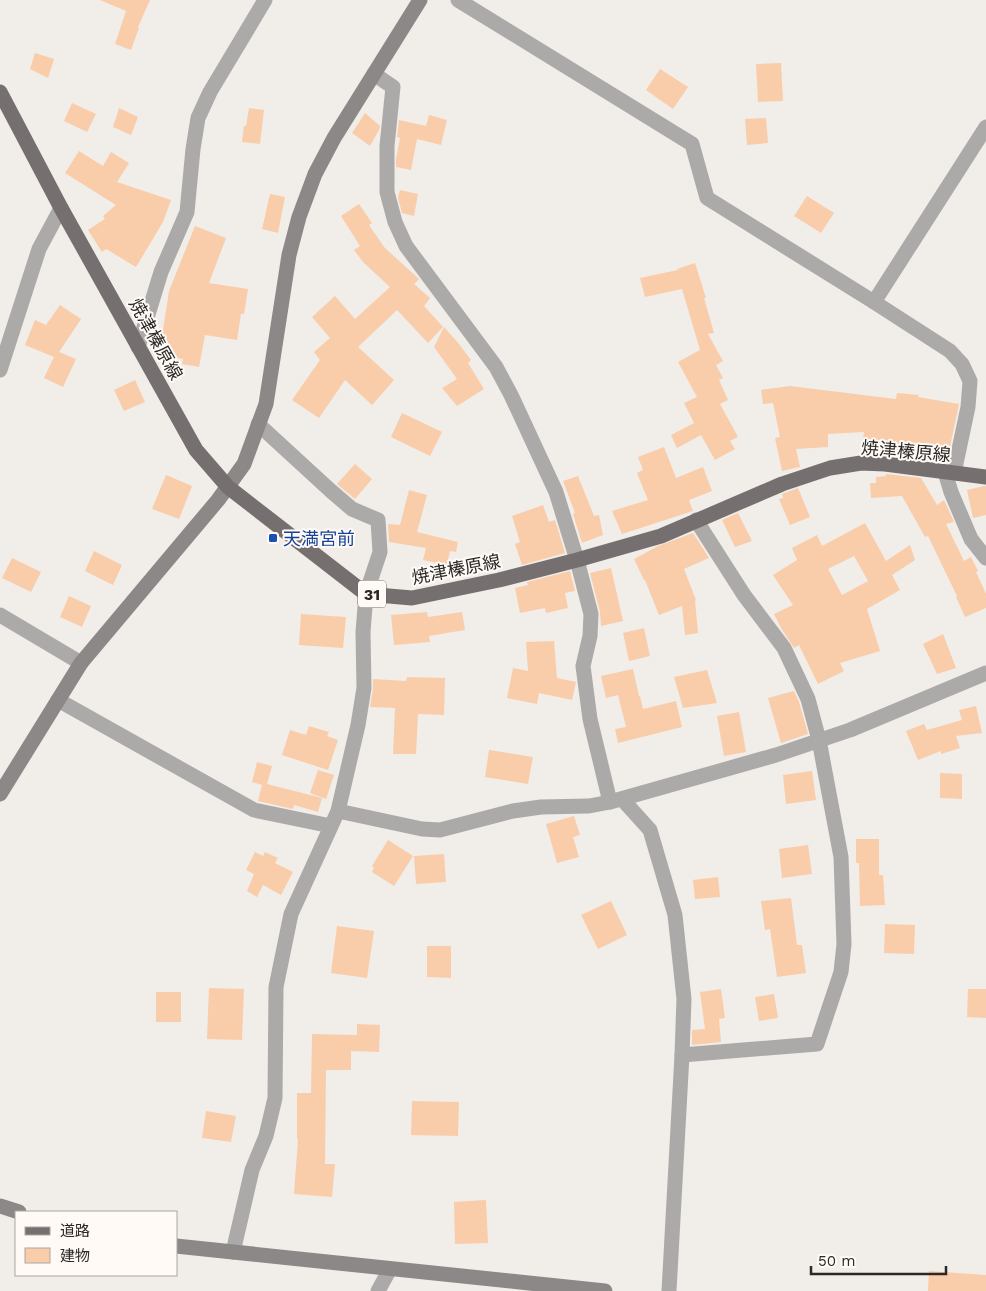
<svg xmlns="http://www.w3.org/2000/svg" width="986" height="1291" font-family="'Work Sans','Noto Sans JP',sans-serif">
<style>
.building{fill:#f9cdaa;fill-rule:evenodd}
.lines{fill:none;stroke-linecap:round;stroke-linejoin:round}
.street{stroke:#aca9a9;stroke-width:15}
.secondary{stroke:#8c8887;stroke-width:15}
.primary{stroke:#75706f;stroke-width:15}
.transit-dot{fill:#1a4fb4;stroke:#fffaf6;stroke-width:2}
.labels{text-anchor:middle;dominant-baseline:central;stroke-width:4;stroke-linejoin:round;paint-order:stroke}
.shield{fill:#fffaf6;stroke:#6a6865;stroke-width:1}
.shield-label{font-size:16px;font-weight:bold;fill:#2a2927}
.street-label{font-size:18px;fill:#2a2927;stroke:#fffaf6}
.transit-label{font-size:18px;fill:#164399;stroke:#fffaf6;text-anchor:start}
</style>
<rect width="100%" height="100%" fill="#f1ede9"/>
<!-- building -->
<g class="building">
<path d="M100 0H150L138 27 139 28 131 50 115 44 126 11Z"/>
<path d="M35 53 54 59 48 78 30 69Z"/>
<path d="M781 63 783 101 758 102 756 64Z"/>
<path d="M660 69 688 87 673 109 646 90Z"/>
<path d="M72 103 96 114 87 132 64 121Z"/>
<path d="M119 108 138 117 131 135 113 127Z"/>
<path d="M249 108 264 110 260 144 242 142 244 126H246Z"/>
<path d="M365 113 380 126 379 130 370 146 352 133Z"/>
<path d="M429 115 447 120 441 145 417 139 411 170 396 167V159L400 138 397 137 399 120 426 126Z"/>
<path d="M766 118 768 143 747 145 745 119Z"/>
<path d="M79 151 103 166 111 152 129 163 117 182 171 200 163 222 136 267 106 249 102 252 88 230 105 219 103 216 116 205 65 173Z"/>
<path d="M400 190 418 194 414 216 402 213 398 198Z"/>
<path d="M270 194 285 197 278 233 262 229Z"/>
<path d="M807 196 834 213 821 233 794 216Z"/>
<path d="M359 204 372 223 369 225 384 247 419 279 414 284 430 298 424 306 443 327 428 343 397 310 358 347 394 380 372 405 345 380 319 418 292 400 320 360 314 352 330 338 312 317 335 296 355 319 390 287 363 262 354 250 360 246 341 216Z"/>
<path d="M195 226 226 238 209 283 248 289 244 314H241L237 340 205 335 199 367 182 364 183 359 159 355 169 291Z"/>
<path d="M695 263 706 298H704L714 333 708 334 723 361 716 365 723 378 719 380 728 400 720 404 738 437 730 441 735 449 715 460 701 435 677 448 671 435 694 423 684 403 697 397 678 362 700 350 682 289 645 297 640 278 678 270 677 269Z"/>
<path d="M60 305 81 319 59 352 76 359 63 387 44 378 54 357 25 345 35 320 46 325Z"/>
<path d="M444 327 459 344 471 360 468 363 484 389 457 406 442 388 457 379 434 347Z"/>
<path d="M135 380 145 402 124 411 114 390Z"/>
<path d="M790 386 896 399 897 393 919 395 918 397 959 404 948 456 904 448 909 458 888 455 889 451 862 448 864 432 828 434V447L796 449 800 467 782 471 775 438 780 437 773 403 763 404 761 390Z"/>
<path d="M402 413 442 432 430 456 391 437Z"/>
<path d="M664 447 676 478 703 467 712 491 689 500 693 511 622 534 612 511 648 500 637 473 643 470 638 457Z"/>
<path d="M355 464 372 479 355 499 337 484Z"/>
<path d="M886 474 921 478 937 505 944 500 954 522 946 524 964 561 971 557 978 571 976 572 986 594V608L965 617 956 597 957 596 928 536 925 537 902 496 871 498 870 483H876V477L886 476Z"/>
<path d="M166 475 192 486 179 519 152 509Z"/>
<path d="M578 476 594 516 599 515 603 535 582 543 573 514 575 513 563 481Z"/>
<path d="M984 486H986V515L973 518 967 490Z"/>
<path d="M798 488 810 517 790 525 779 499 783 498 782 494Z"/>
<path d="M409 490 427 495 417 532 458 542 456 552 450 551 447 565 423 560 426 548 389 542 388 524 400 525Z"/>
<path d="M543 505 549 522 555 520 565 553 522 565 515 544 520 542 512 516Z"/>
<path d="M738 513 752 541 735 547 722 520Z"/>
<path d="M865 523 886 561 910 545 915 560 892 575 900 590 867 609 880 651 840 663 844 671 818 684 799 645 794 648 781 628 774 614 793 605 773 575 797 560 792 548 817 535 822 546ZM854 556 868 581 842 595 828 569Z"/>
<path d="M693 533 709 558 684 569 696 600 695 601 698 633 685 635 682 606 659 615 645 580H644L634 559 658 546Z"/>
<path d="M94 551 122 565 113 585 85 571Z"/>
<path d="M12 558 41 572 31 592 2 578Z"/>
<path d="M611 568 623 621 601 626 600 612 590 573Z"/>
<path d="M570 571 575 591 565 593 568 608 546 613 545 608 520 613 515 588 528 585 527 582Z"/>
<path d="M69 596 91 606 82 627 60 617Z"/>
<path d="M427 612 428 617 462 612 465 630 429 636 430 642 394 645 391 615Z"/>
<path d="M301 614 346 617 343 648 299 645Z"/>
<path d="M644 628 650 656 629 661 623 633Z"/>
<path d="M943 634 956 668 937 674 923 644Z"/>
<path d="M554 641 557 678 576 682 572 700 539 693 537 704 507 698 513 668 528 671 526 642Z"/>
<path d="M633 669 639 696H640L643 709 676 701 682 727 618 743 615 729 626 727 618 695 606 698 601 676Z"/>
<path d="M707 670 717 703 683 708 674 677Z"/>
<path d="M407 677 445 678 444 715 418 714 416 754H393L395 708 370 707 373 689V679L406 681Z"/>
<path d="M794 691 799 702 808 734 781 743 768 698Z"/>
<path d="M976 706 982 733 956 736 960 748 941 754V751L918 760 906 731 924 724 927 730 962 720 959 710Z"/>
<path d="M739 712 746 752 724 756 717 716Z"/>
<path d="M309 726 329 732 327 736 338 740 328 770 282 755 290 730 306 735Z"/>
<path d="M489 750 533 757 528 784 485 777Z"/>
<path d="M257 762 272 766 267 784 322 798 318 812 294 805 293 809 258 801 262 785 252 782Z"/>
<path d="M318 770 334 775 326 799 310 793Z"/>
<path d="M812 771 816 800 786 804 783 775Z"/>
<path d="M940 773 962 774V799L940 798Z"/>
<path d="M574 816 580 835 573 837 579 857 557 863 546 824Z"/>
<path d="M856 839H879V875H883L885 905 860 906 859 863H856Z"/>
<path d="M388 840 413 856 394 886 372 872 374 868 372 866Z"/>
<path d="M808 845 812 874 782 878 779 849Z"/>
<path d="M255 852 263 856 265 852 278 858 275 863 293 872 281 895 263 885 257 897 247 891 254 874 246 870Z"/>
<path d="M444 854 446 882 416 884 414 856Z"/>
<path d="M718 877 720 897 695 899 693 880Z"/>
<path d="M791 898 797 945H802L806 973 777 977 770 929 765 930 761 901Z"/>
<path d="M611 901 627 935 598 949 581 915Z"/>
<path d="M885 924 915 925 914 954 884 953Z"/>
<path d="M337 926 374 931 367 978 331 973Z"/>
<path d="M427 946H451V978L427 977Z"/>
<path d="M209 988 244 989 242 1040 207 1039Z"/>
<path d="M721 989 725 1018 719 1019 721 1042 692 1045V1030L705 1029 700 992Z"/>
<path d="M968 989H986V1018L967 1017Z"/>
<rect x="156" y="992" width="25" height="30"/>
<path d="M774 994 778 1018 759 1021 755 997Z"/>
<path d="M357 1024 380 1025 379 1052 351 1051V1070H326L325 1164H335L332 1197 294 1194 298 1139H297V1093H311L312 1034 357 1035Z"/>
<path d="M412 1101 459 1102 458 1136 411 1135Z"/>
<path d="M206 1111 236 1116 231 1142 202 1138Z"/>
<path d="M486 1200 488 1243 455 1244 454 1202Z"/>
<path d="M929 1271 986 1275V1291H928Z"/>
</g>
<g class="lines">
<!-- street -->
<g class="street">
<path d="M458 0 692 144 707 198 874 302 950 351 962 364 970 381 968 407 954 473"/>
<path d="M374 74 393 87 387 146V192L395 222 406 246 496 367 511 395 556 492 577 560 591 614 590 636 583 666 590 719 610 802"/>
<path d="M874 302 986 127"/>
<path d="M138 347 161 272 187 212 193 149 198 118 210 92 265 0"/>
<path d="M0 370 39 249 61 208"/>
<path d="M945 472 951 492 971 539 986 558"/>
<path d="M0 615 81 663"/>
<path d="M58 700 254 810 331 826"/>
<path d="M622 799 650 830 675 915 684 999 682 1055 669 1291"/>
<path d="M338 811 422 829 440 830 513 811 541 807 589 806 610 802 776 755 850 730 986 673"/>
<path d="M682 1055 817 1044 841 972 844 944 841 857 819 740 808 699 784 648 744 595 696 520"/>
<path d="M233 1252 252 1170 266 1136 275 1098 276 987 291 914 338 811 358 725 364 688 363 632 366 594 380 552 378 520 352 509 331 491 258 424"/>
<path d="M378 1291 390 1269"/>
</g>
<!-- secondary -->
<g class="secondary">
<path d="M0 794 81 663 218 500 244 464 266 404 289 255 299 217 315 174 334 138 420 0"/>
<path d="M0 1206 19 1212"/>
<path d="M176 1246 605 1291"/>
</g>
<!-- primary -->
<path class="primary" d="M0 92 61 208 196 450 228 487 366 594 412 598 499 580 577 560 661 536 782 484 830 468 861 463 885 464 986 477"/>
</g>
<!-- markers -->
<rect class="transit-dot" x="268" y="533" width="10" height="10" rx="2.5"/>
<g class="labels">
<!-- shield labels -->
<rect class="shield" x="358" y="580.5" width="28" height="27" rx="4"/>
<g class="shield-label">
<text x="372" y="594">31</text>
</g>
<!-- street labels -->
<g class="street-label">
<text transform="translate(156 339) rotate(61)">焼津榛原線</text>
<text transform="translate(906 451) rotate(5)">焼津榛原線</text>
<text transform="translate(456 569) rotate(-11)">焼津榛原線</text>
</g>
<!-- transit labels -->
<g class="transit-label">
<text x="283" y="538">天満宮前</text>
</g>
</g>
<!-- legend -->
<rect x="15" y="1211" width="162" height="65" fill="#fffaf6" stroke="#aaa6a3"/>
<rect x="25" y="1227" width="25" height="8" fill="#75706f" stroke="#aaa6a3"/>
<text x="60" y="1236" font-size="15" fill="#2a2927">道路</text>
<rect x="25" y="1248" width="25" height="15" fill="#f9cdaa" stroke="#aaa6a3"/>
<text x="60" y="1261" font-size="15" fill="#2a2927">建物</text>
<!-- scale -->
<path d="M811 1266v8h135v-8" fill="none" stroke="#2a2927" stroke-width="2.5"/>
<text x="818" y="1266" font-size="15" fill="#2a2927" stroke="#fffaf6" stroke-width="4" paint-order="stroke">50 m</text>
</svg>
